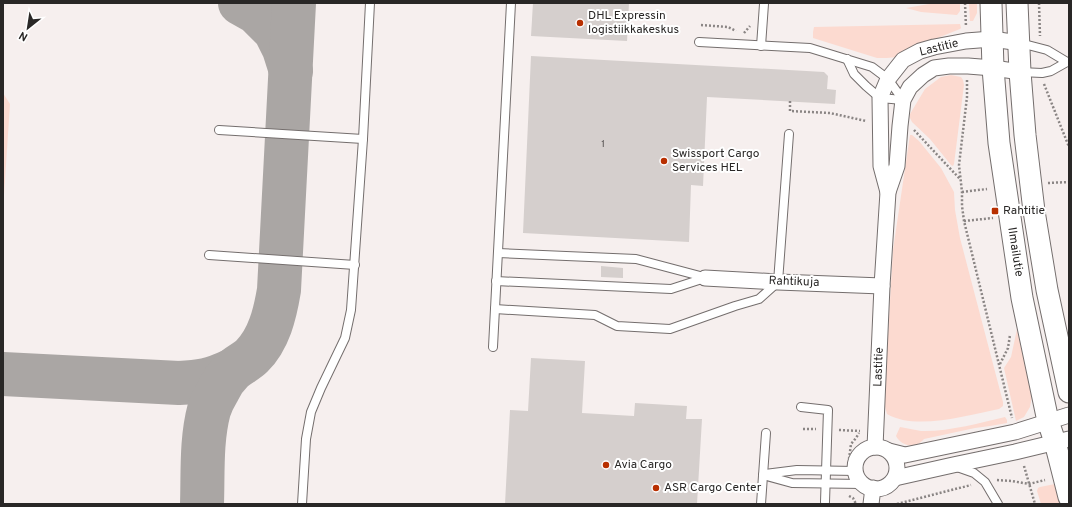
<svg xmlns="http://www.w3.org/2000/svg" width="1072" height="507" font-family="Overpass,sans-serif">
<style>
.green{fill:#fcdad0}
.lines{fill:none;stroke-linecap:round;stroke-linejoin:round}
.taxiway{stroke:#aaa6a4;stroke-width:44}
.building{fill:#d5cfcd}
.lane-casing{stroke:#746e6d;stroke-width:10}
.street-casing{stroke:#746e6d;stroke-width:17}
.secondary-casing{stroke:#746e6d;stroke-width:23}
.path{stroke:#8a8584;stroke-width:2.5;stroke-dasharray:2 2;stroke-linecap:butt}
.lane{stroke:#fff;stroke-width:8}
.street{stroke:#fff;stroke-width:15}
.secondary{stroke:#fff;stroke-width:21}
.poi-dot{fill:#b82f00;stroke:#fff;stroke-width:1.5}
.labels{text-anchor:middle;dominant-baseline:central;stroke-width:4;stroke-linejoin:round;paint-order:stroke}
.number-label{font-size:10px;fill:#545150}
.poi-label{font-size:12px;fill:#292726;stroke:#fff;text-anchor:start}
.street-label{font-size:12px;fill:#292726;stroke:#fff}
</style>
<rect width="100%" height="100%" fill="#f6efee"/>
<!-- green -->
<g class="green">
<path d="M941 3H960V11L957 15 921 12 906 8 929 4H940Z"/>
<path d="M969 3H977V13L973 21H970Z"/>
<path d="M960 24 961 28 960 29 925 43 897 57 887 58H877L813 38V32L814 27Z"/>
<path d="M951 75 961 77 963 80 964 85 954 164 953 166 951 165 930 139 912 122 910 118V114L925 89 941 77Z"/>
<path d="M3 93 10 104 3 210Z"/>
<path d="M910 135H912L919 141 941 168 954 192 955 210 960 238 1003 402V406L999 409C968 415 916 431 887 414L884 403 893 250Z"/>
<path d="M1017 329 1032 396 1030 407 1024 417 1016 421 1004 368 1011 357Z"/>
<path d="M1005 417 1007 420V423L990 426 975 428 924 439C916 449 902 447 896 436L900 427C907 428 914 430 921 431 947 432 980 423 1005 417Z"/>
<path d="M1055 484 1062 504H1041L1037 491 1038 488 1040 487Z"/>
</g>
<g class="lines">
<!-- taxiway -->
<g class="taxiway">
<path d="M240 3 256 12 275 31 284 49 291 71"/>
<path d="M3 374 179 383C200 382 212 380 231 371"/>
<path d="M202 504C203 473 201 440 209 410 211 404 215 396 218 391 221 384 227 376 232 371 238 365 246 362 252 356 269 339 275 314 279 290L294 3"/>
</g>
</g>
<!-- building -->
<g class="building">
<path d="M533 3H629L627 41 531 36Z"/>
<path d="M531 56 824 72 828 76 827 89 836 90 835 104 707 97 703 186 691 185 689 242 523 233Z"/>
<path d="M601 266 623 268V278L601 277Z"/>
<path d="M531 358 585 361 582 413 634 416 635 403 687 406 686 419H702L697 504H505L510 410 528 411Z"/>
</g>
<g class="lines">
<!-- lane casing -->
<g class="lane-casing">
<g id="lane">
<path d="M699 42 810 48 872 67 888 79 903 100"/>
<path d="M1020 43 1047 50 1067 62"/>
<path d="M761 46 764 4"/>
<path d="M847 59 854 74 866 86 880 98 903 100"/>
<path d="M1020 72 1042 73 1051 71 1067 62H1069"/>
<path d="M219 130 363 139"/>
<path d="M498 253 636 259 704 277"/>
<path d="M209 255 355 265"/>
<path d="M496 281 671 289 705 278"/>
<path d="M495 309 595 315 617 326 670 329 735 306 759 299 778 282 789 134"/>
<path d="M493 347 511 3"/>
<path d="M801 407 828 410 825 502"/>
<path d="M957 467 974 473 985 482 998 504"/>
<path d="M765 474 797 470 856 471"/>
<path d="M763 475 792 483 863 484"/>
<path d="M302 504 306 439 311 412 321 388 345 338 351 310 363 139 370 3"/>
<path d="M761 504 766 433"/>
</g>
</g>
<!-- street casing -->
<g class="street-casing">
<g id="street">
<path d="M888 192 881 166 880 98 888 79 903 60 920 51 934 47 966 41 992 39 1020 43"/>
<path d="M705 278 778 282 882 286"/>
<path d="M875 447 882 286 888 192 897 166 900 126 903 100 910 87 923 75 934 68 949 66H968L993 68 1020 72"/>
<circle cx="876" cy="468" r="21"/>
<path d="M889 451 905 455 1015 432 1069 415"/>
<path d="M895 478 953 465 1015 452 1069 439"/>
<path d="M871 504 873 488"/>
</g>
</g>
<!-- secondary casing -->
<g class="secondary-casing">
<g id="secondary">
<path d="M991 3 993 68 999 143 1022 298 1048 421 1055 442 1069 497"/>
<path d="M1017 3 1020 72 1025 135 1034 211 1047 290 1069 392"/>
</g>
</g>
<!-- path -->
<g class="path">
<path d="M965 3 966 27"/>
<path d="M1039 3 1040 36"/>
<path d="M701 25 728 27 736 31"/>
<path d="M744 33 750 26"/>
<path d="M967 80V97L959 165 962 192V206L964 221 1012 418"/>
<path d="M1044 84 1069 147"/>
<path d="M790 101V111L830 113 866 121"/>
<path d="M914 130 960 179"/>
<path d="M1048 183 1069 182"/>
<path d="M962 192 987 189"/>
<path d="M964 221 993 218"/>
<path d="M1000 364 1008 348 1010 335"/>
<path d="M803 429H816"/>
<path d="M839 430 860 431"/>
<path d="M849 459 851 444 856 438 859 433"/>
<path d="M1024 466 1035 504"/>
<path d="M997 480 1012 481 1029 484 1045 480"/>
<path d="M849 496 853 498 856 504"/>
<path d="M897 504 971 485"/>
</g>
<!-- lane -->
<use href="#lane" class="lane"/>
<!-- street -->
<use href="#street" class="street"/>
<!-- secondary -->
<use href="#secondary" class="secondary"/>
</g>
<!-- markers -->
<g class="poi-dot">
<circle cx="580" cy="23" r="4"/>
<circle cx="664" cy="161" r="4"/>
<rect x="991" y="207" width="8" height="8" rx="2"/>
<circle cx="606" cy="465" r="4"/>
<circle cx="656" cy="488" r="4"/>
</g>
<g class="labels">
<!-- number labels -->
<g class="number-label">
<text x="603" y="144">1</text>
</g>
<!-- poi labels -->
<g class="poi-label">
<text x="588" y="16">DHL Expressin<tspan x="588" dy="14">logistiikkakeskus</tspan></text>
<text x="672" y="154">Swissport Cargo<tspan x="672" dy="14">Services HEL</tspan></text>
<text x="1003" y="211">Rahtitie</text>
<text x="614" y="465">Avia Cargo</text>
<text x="664" y="488">ASR Cargo Center</text>
</g>
<!-- street labels -->
<g class="street-label">
<text transform="translate(939 48) rotate(-14)">Lastitie</text>
<text transform="translate(1015 252) rotate(81)">Ilmailutie</text>
<text transform="translate(794 282) rotate(2)">Rahtikuja</text>
<text transform="translate(879 367) rotate(-88)">Lastitie</text>
</g>
</g>
<!-- border -->
<rect width="1072" height="507" fill="none" stroke="#292726" stroke-width="8"/>
<!-- north arrow -->
<g transform="translate(28 28) rotate(210)" stroke="#ffffff" stroke-width="3" paint-order="stroke">
<path d="M0-3L7 15L0 10L-7 15Z" fill="#292726"/>
<text y="-6" font-size="11" font-weight="bold" text-anchor="middle" fill="#292726">N</text>
</g>
</svg>
